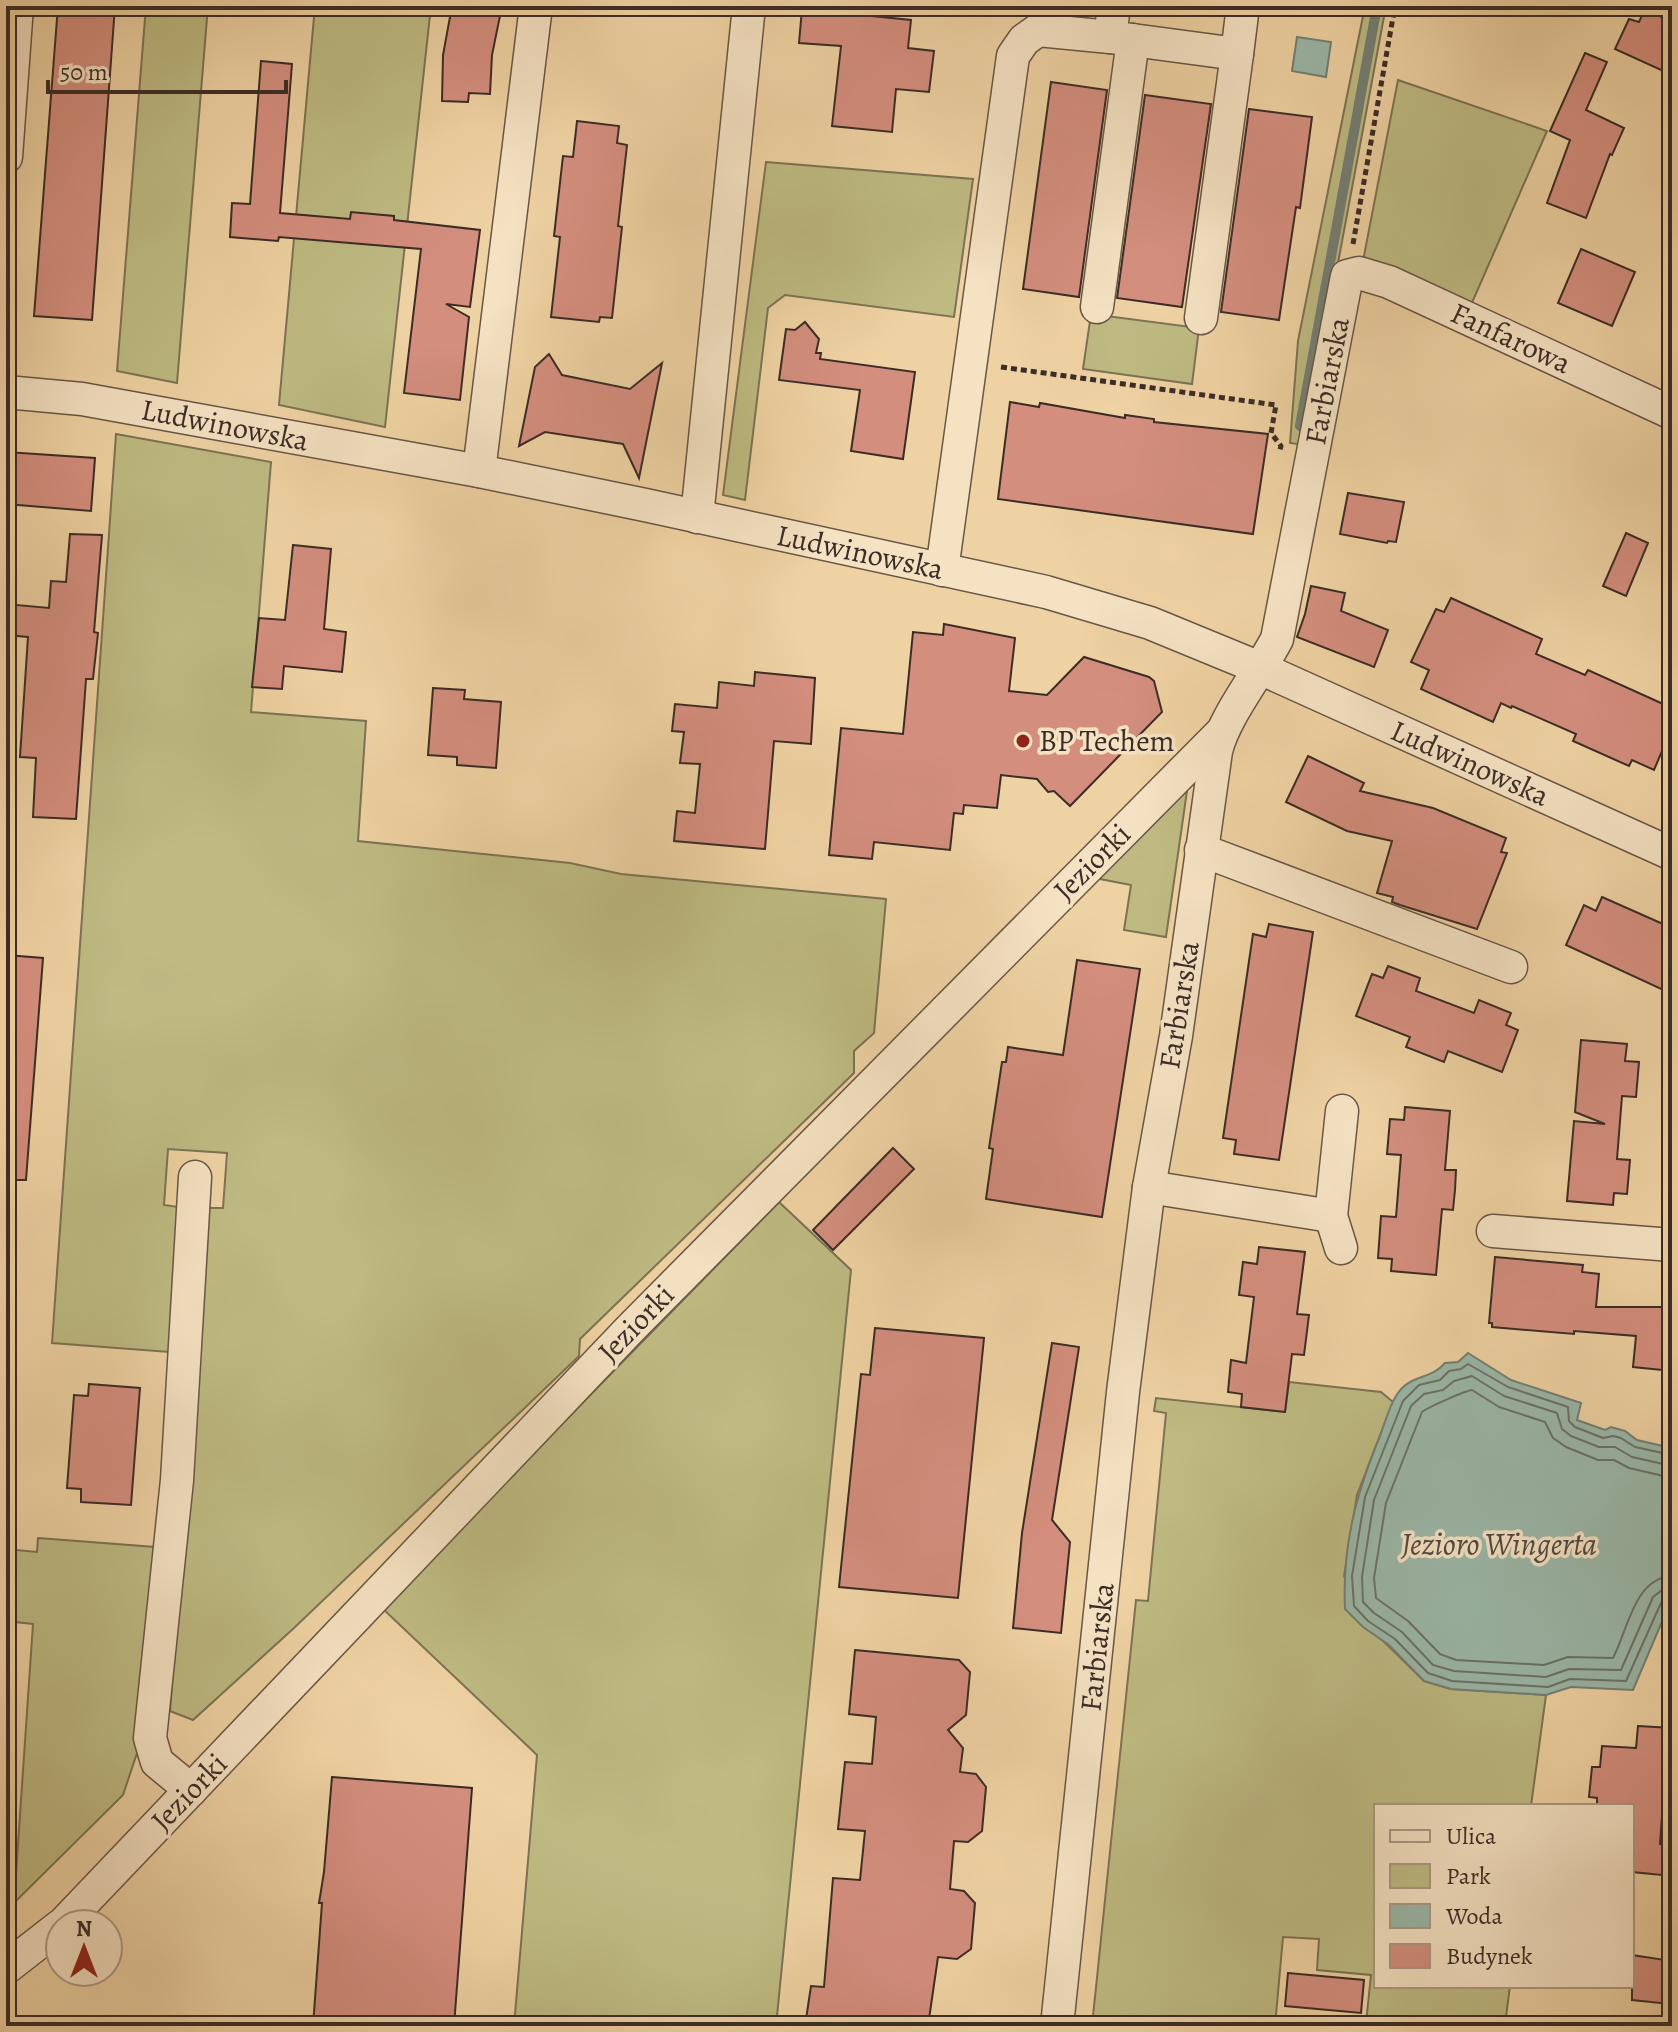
<svg xmlns="http://www.w3.org/2000/svg" width="1678" height="2032" font-family="Alegreya,serif">
<style>
.green{fill:#beba82;stroke:#7c7354;stroke-width:2}
.water{fill:#9ab7a8;stroke:#747f74;stroke-width:2}
.lines{fill:none;stroke-linecap:round;stroke-linejoin:round}
.shore{stroke:#6a7268;stroke-width:2}
.stream{stroke:#747f74;stroke-width:10}
.building{fill:#d48e7e;stroke:#3b2c27;stroke-width:2}
.minor-casing{stroke:#685646;stroke-width:35}
.path{stroke:#3b2c27;stroke-width:5;stroke-dasharray:6 4;stroke-linecap:butt}
.minor{stroke:#f5e2c3;stroke-width:32}
.poi-dot{fill:#8f2418;stroke:#f5e2c3;stroke-width:3}
.labels{text-anchor:middle;dominant-baseline:central;stroke-width:7;stroke-linejoin:round;paint-order:stroke}
.street-label{font-size:30px;fill:#3b2c27;stroke:#f5e2c3}
.poi-label{font-size:30px;fill:#3b2c27;stroke:#f5e2c3;text-anchor:start}
.water-label{font-size:32px;font-style:italic;fill:#4e4841;stroke:#f5e2c3}
</style>
<rect width="100%" height="100%" fill="#efd2a3"/>
<filter id="stains"><feTurbulence type="fractalNoise" baseFrequency=".0025" numOctaves="4"/><feColorMatrix values="0 0 0 0 .2 0 0 0 0 .09 0 0 0 0 .02 0 0 0 .5 -.17"/></filter>
<radialGradient id="worn" r=".72"><stop offset=".6" stop-color="#630" stop-opacity="0"/><stop offset="1" stop-color="#630" stop-opacity=".3"/></radialGradient>
<!-- green -->
<g class="green">
<path d="M146 6H208L177 383 117 371Z"/>
<path d="M315 6H431L385 427 279 405Z"/>
<path d="M1365 6H1386L1304 445 1290 443 1298 341Z"/>
<path d="M1398 80 1547 131 1471 305 1363 261Z"/>
<path d="M766 162 973 179 954 317 785 295 768 308 745 500 723 495Z"/>
<path d="M1091 314 1199 328 1192 384 1083 369Z"/>
<path d="M116 434 271 462 251 712 366 721 358 841 570 863 621 874 886 899 874 1033 854 1051V1073L580 1339 579 1356 294 1628 193 1720 170 1711 206 1208H223L227 1153 168 1149 164 1205 179 1207 169 1352 52 1343Z"/>
<path d="M1180 789 1187 791 1166 937 1124 930 1131 885 1095 878Z"/>
<path d="M779 1202 851 1270 776 2026H514L537 1755 382 1608Z"/>
<path d="M1289 1382 1381 1392 1393 1402 1357 1495 1344 1576 1379 1637 1424 1681 1451 1689 1546 1695 1531 1806H1376V1986H1510L1506 2017 1496 2026 1451 2023 1450 2026H1301L1366 2023 1371 1975 1317 1970 1319 1939 1283 1937 1275 2026H1092L1136 1600 1148 1601 1166 1413 1154 1411 1156 1398 1285 1412Z"/>
<path d="M38 1538 155 1547 138 1750 123 1795 14 1903 33 1624 6 1621V1549L37 1552Z"/>
</g>
<!-- water -->
<g class="water">
<path d="M1297 37 1331 42 1326 77 1292 71Z"/>
<path d="M1468 1353 1511 1380 1581 1403 1577 1420 1605 1430 1611 1427 1625 1431 1637 1440 1672 1448V1598L1633 1690 1571 1687 1546 1695 1451 1689 1424 1681 1389 1645 1363 1627 1345 1609C1342 1546 1356 1494 1380 1436 1385 1423 1389 1407 1396 1396 1410 1373 1430 1381 1445 1363L1458 1362Z"/>
</g>
<g class="lines">
<!-- shore -->
<g class="shore">
<path d="M1672 1455 1635 1447 1621 1438 1613 1436 1603 1438 1575 1427 1569 1421 1568 1407 1508 1387 1468 1364 1461 1369 1449 1371 1440 1380 1419 1385 1403 1401 1365 1497 1352 1576 1354 1606 1368 1621 1395 1639 1428 1673 1452 1681 1548 1687 1570 1679 1626 1681 1661 1603 1672 1598"/>
<path d="M1672 1466 1632 1457 1615 1447H1599L1571 1436 1562 1429 1557 1413 1504 1396 1472 1376 1454 1381 1443 1390 1424 1394 1411 1406 1374 1500 1362 1577 1363 1602 1374 1613 1402 1632 1433 1665 1454 1671 1546 1677 1569 1669 1621 1670 1653 1597 1662 1590 1672 1588"/>
<path d="M1672 1478 1629 1468 1614 1460H1598L1566 1447 1553 1438 1545 1422 1499 1407 1472 1390C1464 1391 1427 1408 1422 1412L1386 1503 1374 1578 1376 1598 1408 1621 1440 1654 1456 1660 1544 1665 1568 1657 1613 1658C1628 1630 1634 1578 1672 1576"/>
</g>
<!-- stream -->
<path class="stream" d="M1300 426 1377 6"/>
</g>
<!-- building -->
<g class="building">
<path d="M58 6H115L92 320 34 316Z"/>
<path d="M452 6H502L492 55 490 94 469 93 468 102 442 101 443 55Z"/>
<path d="M802 9 911 20 908 48 934 51 929 92 896 89 892 132 832 126 841 46 799 43Z"/>
<path d="M1645 9 1672 22V75L1615 49 1629 19 1639 22Z"/>
<path d="M1585 53 1607 62 1586 110 1624 128 1612 155 1610 154 1586 218 1547 203 1570 140 1550 131Z"/>
<path d="M261 61 292 64 280 213 350 219 351 212 394 216V220L480 230 470 307 446 304 469 317 460 400 404 393 421 249 279 237 278 241 230 237 232 203 250 204Z"/>
<path d="M1051 82 1107 90 1079 297 1023 289Z"/>
<path d="M1145 95 1211 104 1182 307 1117 298Z"/>
<path d="M1249 109 1312 117 1300 208 1296 207 1279 320 1221 312Z"/>
<path d="M577 121 619 126 617 143 627 145 618 226 622 227 612 318 600 317 599 322 551 317 560 237 554 236 563 156 573 157Z"/>
<path d="M1581 249 1635 272 1612 326 1558 303Z"/>
<path d="M805 322 819 339 816 353H821L820 359 915 372 903 459 851 451 860 390 779 380 786 329 795 330Z"/>
<path d="M549 354 562 375 630 389 662 363 639 478 623 444 545 432 519 446 535 367Z"/>
<path d="M1010 402 1039 407 1040 403 1125 418V415L1154 419V422L1268 434 1253 534 998 499Z"/>
<path d="M6 452 95 458 91 511 6 504Z"/>
<path d="M1348 493 1404 502 1396 542 1388 541 1387 543 1340 534Z"/>
<path d="M1626 533 1648 543 1626 596 1603 586Z"/>
<path d="M70 534 102 535 94 632 98 633 93 679H86L76 819 33 817 36 758 20 757 28 637 6 635V604L49 608 51 581 66 582Z"/>
<path d="M293 545 331 549 324 629 346 632 342 672 284 666 282 689 252 687 259 618 285 620Z"/>
<path d="M1311 586 1345 593 1341 611 1388 630 1374 667 1297 637 1305 614Z"/>
<path d="M1451 598 1542 639 1536 654 1585 675 1588 670 1672 708V756L1662 751 1654 770 1632 760 1629 766 1573 741 1576 734 1512 706 1511 708 1501 703 1493 722 1421 689 1429 670 1411 662 1436 609 1444 612Z"/>
<path d="M944 624 1015 638 1009 691 1047 695 1084 657 1149 677 1154 681 1162 712 1070 806 1054 791 1048 792 1037 779 1001 775 997 808 964 805 963 814 954 813 950 850 874 842 872 859 829 855 841 728 903 734 913 632 943 635Z"/>
<path d="M755 672 815 678 811 744 774 741 765 849 674 841 677 811 695 813 700 764 680 763 684 732 672 731 675 704 717 708 719 682 754 686Z"/>
<path d="M433 688 465 690 464 699 501 702 496 768 457 765V757L428 755Z"/>
<path d="M1308 756 1364 783 1360 791 1433 808 1506 838 1501 852 1507 853 1477 929 1400 905 1392 902 1393 897 1377 893 1392 841 1347 831 1286 802Z"/>
<path d="M1602 897 1672 928V994L1566 945 1584 905 1596 911Z"/>
<path d="M1269 924 1313 932 1279 1160 1234 1154 1236 1140 1223 1138 1253 934 1266 937Z"/>
<path d="M6 955 43 958 26 1180H6Z"/>
<path d="M1077 960 1140 969 1102 1217 986 1199 993 1149 989 1148 1002 1062H1006L1008 1047 1063 1055Z"/>
<path d="M1388 966 1420 978 1416 991 1474 1013 1479 1000 1511 1013 1506 1025 1518 1030 1502 1072 1448 1051 1444 1062 1406 1047 1410 1037 1356 1016 1372 974 1383 978Z"/>
<path d="M1581 1040 1627 1044 1625 1061 1639 1062 1636 1097 1622 1096 1617 1159 1630 1160 1627 1194 1614 1193 1613 1205 1567 1201 1574 1121 1605 1124 1575 1112Z"/>
<path d="M1405 1107 1450 1111 1445 1170H1456L1455 1190 1453 1210 1442 1209 1436 1275 1391 1271 1392 1259 1378 1258 1381 1216 1396 1217 1401 1155 1387 1154 1390 1119 1404 1120Z"/>
<path d="M893 1148 914 1169 833 1250 813 1230Z"/>
<path d="M1259 1247 1305 1252 1297 1314 1309 1315 1304 1355 1292 1354 1285 1412 1241 1407 1242 1394 1228 1392 1231 1360 1246 1363 1254 1297 1239 1295 1243 1262 1257 1264Z"/>
<path d="M1495 1257 1583 1265 1582 1272 1599 1274 1596 1307H1672V1371L1633 1367 1636 1336 1574 1331V1334L1492 1327V1323H1489Z"/>
<path d="M875 1328 984 1338 958 1598 839 1587 861 1374 870 1375Z"/>
<path d="M1052 1343 1079 1347 1052 1520 1070 1542 1061 1633 1013 1628 1022 1533Z"/>
<path d="M89 1384 140 1388 131 1505 81 1502V1489L67 1488 74 1395 88 1396Z"/>
<path d="M855 1650 959 1660 970 1672 966 1715 948 1730 963 1748 960 1772 976 1774 986 1787 982 1831 968 1842 954 1841 950 1889 964 1891 975 1903 971 1949 957 1959 938 1957 928 2026H805L811 1986 824 1987 833 1878 860 1880 865 1831 838 1829 845 1762 872 1764 876 1717 849 1714Z"/>
<path d="M1638 1726 1672 1728V1759H1666L1660 1844 1672 1845V1876L1632 1872V1806H1597V1798L1589 1797 1592 1767H1600L1602 1746 1636 1748Z"/>
<path d="M332 1777 472 1788 454 2026H313L322 1903H319L324 1872Z"/>
<path d="M1632 1955 1672 1961 1670 2004 1632 2000Z"/>
<path d="M1288 1973 1364 1980 1361 2013 1285 2006Z"/>
</g>
<g class="lines">
<!-- minor casing -->
<g class="minor-casing">
<g id="minor">
<path d="M1114 6 1110 37 1237 54 1243 6"/>
<path d="M6 157 17 6"/>
<path d="M1097 307 1133 40"/>
<path d="M1201 318 1237 54"/>
<path d="M6 392 82 399 479 471 645 505 1046 592 1150 623 1262 669 1672 854"/>
<path d="M479 471 536 6"/>
<path d="M697 517 749 6"/>
<path d="M942 570 1013 56 1024 40 1038 30 1110 37"/>
<path d="M1201 850 1511 967"/>
<path d="M1149 1187 1331 1216 1342 1111"/>
<path d="M1331 1216 1341 1248"/>
<path d="M1493 1231 1672 1245"/>
<path d="M191 1790 157 1762 150 1738 177 1480 195 1177"/>
<path d="M63 1924 631 1328 1221 733"/>
<path d="M6 1968 60 1926"/>
<path d="M1057 2026 1123 1392 1149 1187 1176 1036 1216 751C1225 715 1259 674 1277 639L1347 276 1359 273 1389 282 1672 413"/>
</g>
</g>
<!-- path -->
<g class="path">
<path d="M1353 244 1395 6"/>
<path d="M1001 367 1276 405 1271 433 1281 446 1280 450"/>
</g>
<!-- minor -->
<use href="#minor" class="minor"/>
</g>
<!-- markers -->
<circle class="poi-dot" cx="1023" cy="741" r="8"/>
<g class="labels">
<!-- street labels -->
<g class="street-label">
<text transform="translate(1511 338) rotate(25)">Fanfarowa</text>
<text transform="translate(1327 381) rotate(-79)">Farbiarska</text>
<text transform="translate(225 425) rotate(11)">Ludwinowska</text>
<text transform="translate(860 552) rotate(12)">Ludwinowska</text>
<text transform="translate(1470 763) rotate(24)">Ludwinowska</text>
<text transform="translate(1092 862) rotate(-45)">Jeziorki</text>
<text transform="translate(1179 1005) rotate(-81)">Farbiarska</text>
<text transform="translate(636 1323) rotate(-46)">Jeziorki</text>
<text transform="translate(1097 1647) rotate(-84)">Farbiarska</text>
<text transform="translate(189 1792) rotate(-46)">Jeziorki</text>
</g>
<!-- poi labels -->
<g class="poi-label">
<text x="1039" y="741">BP Techem</text>
</g>
<!-- water labels -->
<g class="water-label">
<text x="1499" y="1544">Jezioro Wingerta</text>
</g>
</g>
<!-- margin -->
<rect width="1678" height="2032" fill="none" stroke="#efd2a3" stroke-width="32"/>
<rect x="8" y="8" width="1662" height="2016" fill="none" stroke="#3b2c27" stroke-width="4"/>
<rect x="16" y="16" width="1646" height="2000" fill="none" stroke="#3b2c27" stroke-width="2"/>
<!-- legend -->
<rect x="1374" y="1804" width="260" height="184" fill="#f5e2c3" stroke="#ab9985" stroke-width="2"/>
<rect x="1390" y="1830" width="40" height="12" fill="#f5e2c3" stroke="#ab9985" stroke-width="2"/>
<text x="1446" y="1844" font-size="24" fill="#3b2c27">Ulica</text>
<rect x="1390" y="1864" width="40" height="24" fill="#beba82" stroke="#ab9985" stroke-width="2"/>
<text x="1446" y="1884" font-size="24" fill="#3b2c27">Park</text>
<rect x="1390" y="1904" width="40" height="24" fill="#9ab7a8" stroke="#ab9985" stroke-width="2"/>
<text x="1446" y="1924" font-size="24" fill="#3b2c27">Woda</text>
<rect x="1390" y="1944" width="40" height="24" fill="#d48e7e" stroke="#ab9985" stroke-width="2"/>
<text x="1446" y="1964" font-size="24" fill="#3b2c27">Budynek</text>
<!-- north arrow -->
<g transform="translate(84 1948)"><circle r="38" fill="#f5e2c3" stroke="#ab9985" stroke-width="2"/>
<path d="M0-6L14 30L0 20L-14 30Z" fill="#8f2418"/>
<text y="-12" font-size="22" font-weight="bold" text-anchor="middle" fill="#3b2c27">N</text>
</g>
<!-- scale -->
<path d="M48 80v12h238v-12" fill="none" stroke="#3b2c27" stroke-width="4"/>
<text x="60" y="80" font-size="24" fill="#3b2c27" stroke="#f5e2c3" stroke-width="6" paint-order="stroke">50 m</text>
<rect width="100%" height="100%" filter="url(#stains)"/>
<rect width="100%" height="100%" fill="url(#worn)"/>
</svg>
